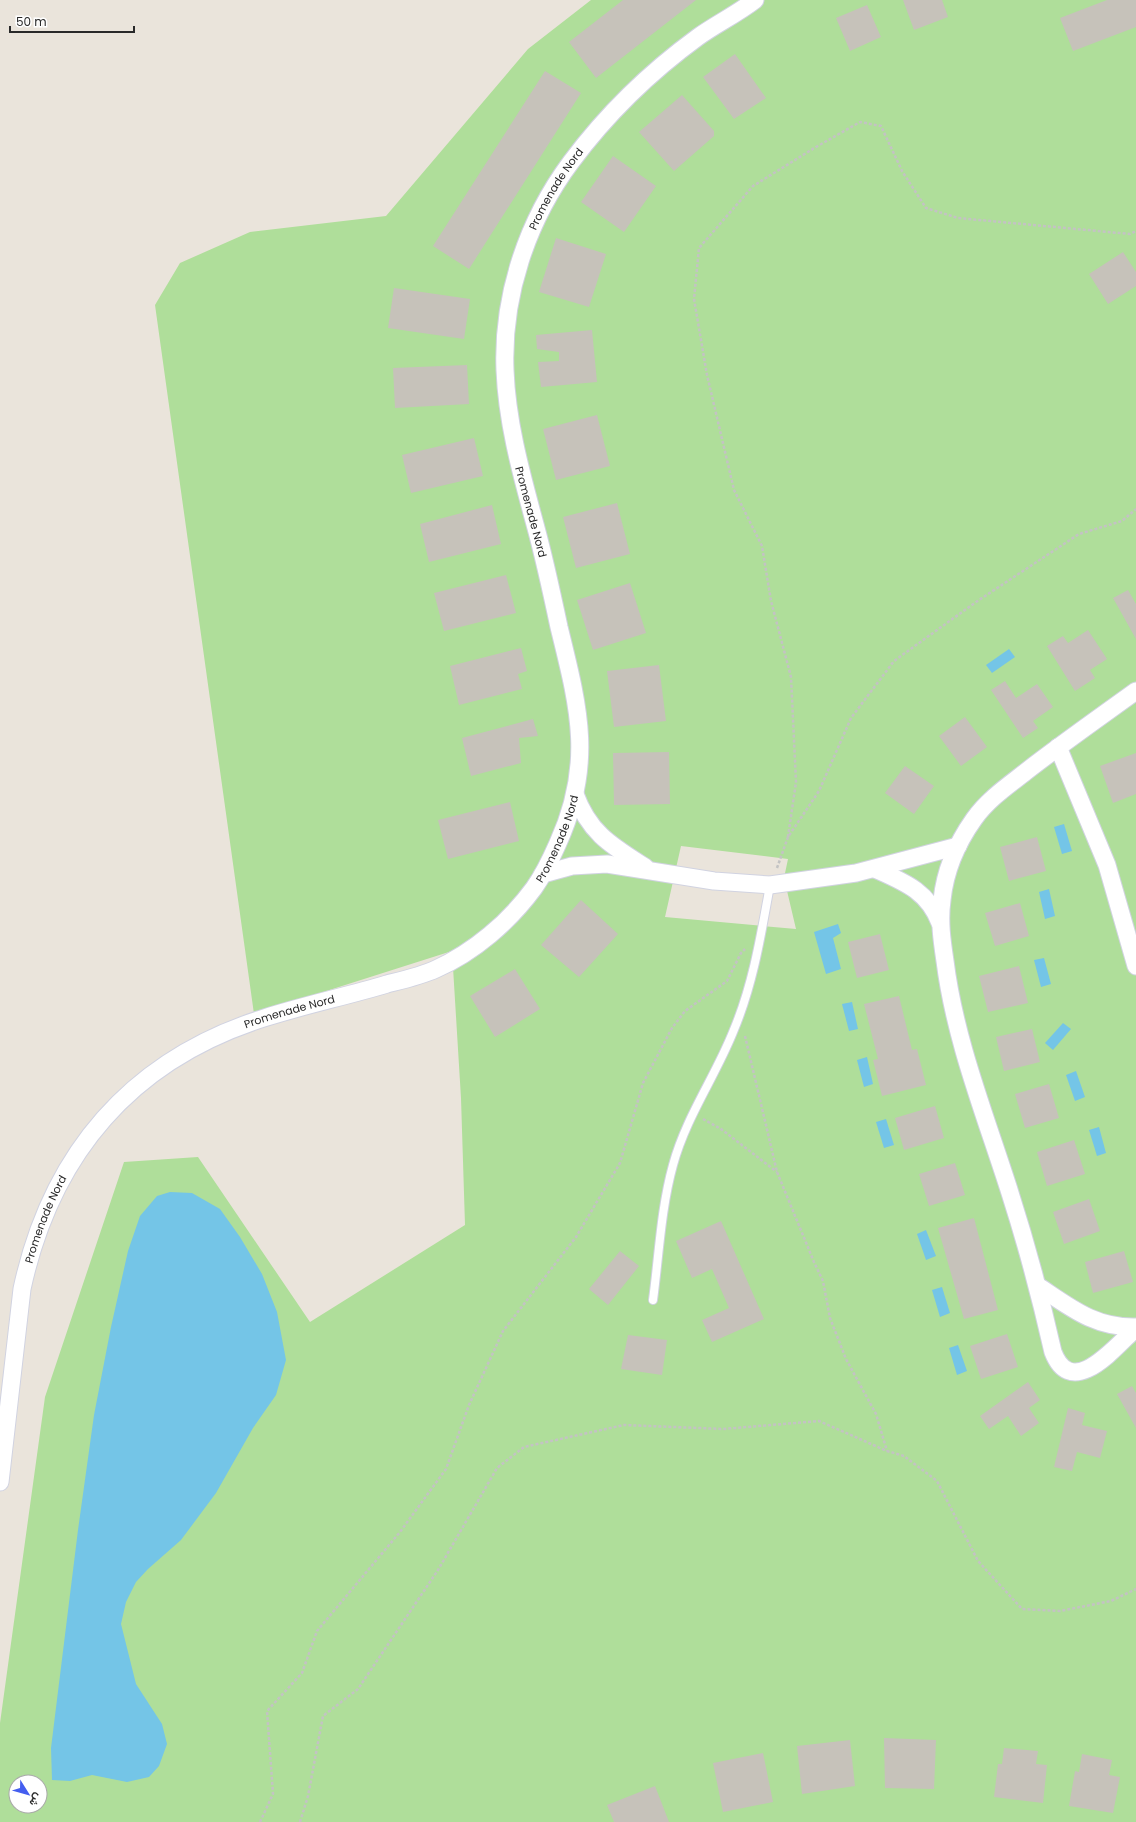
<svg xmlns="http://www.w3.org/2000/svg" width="1136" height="1822" font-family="Poppins,Vazirmatn,sans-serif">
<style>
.green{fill:#afde9a;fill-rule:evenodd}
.water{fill:#74c5e7}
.building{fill:#c6c2ba}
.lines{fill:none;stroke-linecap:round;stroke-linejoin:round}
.lane-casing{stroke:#d1d3e1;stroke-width:10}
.street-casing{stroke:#d1d3e1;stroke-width:19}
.path{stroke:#c3c3c3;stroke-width:2.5;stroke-dasharray:3 2;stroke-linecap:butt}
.lane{stroke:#fff;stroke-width:8}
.street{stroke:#fff;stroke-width:17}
.labels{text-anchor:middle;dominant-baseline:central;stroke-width:3;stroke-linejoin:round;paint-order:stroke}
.street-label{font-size:11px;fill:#292929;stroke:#fff}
</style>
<rect width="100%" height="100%" fill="#eae4db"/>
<!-- green -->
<path class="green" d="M591 0H1136V1822H0V1723L45 1397 124 1162 198 1157 310 1322 465 1225 461 1098 452 951 254 1014 155 305 180 263 250 232 386 216 528 49ZM681 846 788 859 784 878 796 929 665 917ZM16 1782H40V1806H16Z"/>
<!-- water -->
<g class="water">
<path d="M1009 649 1015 657 992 673 986 665Z"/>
<path d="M1064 824 1072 851 1062 854 1054 827Z"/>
<path d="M1049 889 1055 916 1045 919 1039 892Z"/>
<path d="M838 924 841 933 833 938 841 969 826 974 814 932Z"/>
<path d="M1044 958 1051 984 1041 987 1034 960Z"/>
<path d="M852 1002 858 1029 849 1031 842 1004Z"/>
<path d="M1063 1023 1071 1029 1053 1050 1045 1043Z"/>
<path d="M867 1057 873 1084 864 1087 857 1060Z"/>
<path d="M1076 1071 1085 1097 1075 1101 1066 1075Z"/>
<path d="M886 1119 894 1145 884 1148 876 1122Z"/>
<path d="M1099 1127 1106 1153 1097 1156 1089 1130Z"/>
<path d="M170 1192 192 1193 220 1209 240 1237 262 1274 277 1312 286 1360 276 1395 253 1428 216 1493 181 1540 148 1569 136 1582 126 1602 121 1624 136 1684 162 1724 167 1744 159 1766 149 1777 127 1782 92 1775 70 1781 52 1780 51 1748 78 1530 94 1415 111 1327 128 1251 140 1216 157 1196Z"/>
<path d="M926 1230 936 1256 926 1260 917 1234Z"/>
<path d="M942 1287 950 1313 940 1317 932 1290Z"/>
<path d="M958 1345 967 1371 957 1375 949 1348Z"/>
</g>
<!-- building -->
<g class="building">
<path d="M623 0H696L596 78 569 42Z"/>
<path d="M903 0H942L948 17 914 30Z"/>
<path d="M1107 0H1136V27L1073 51 1060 18Z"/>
<path d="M867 5 881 37 850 51 836 18Z"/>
<path d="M735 54 766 98 734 119 703 77Z"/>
<path d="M545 71 581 93 469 269 433 246Z"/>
<path d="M682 95 714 131V136L674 171 639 132Z"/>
<path d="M613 156 656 186 624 232 581 202Z"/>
<path d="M556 238 606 254 589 307 539 292Z"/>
<path d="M1123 252 1136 272V286L1108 304 1089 274Z"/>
<path d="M394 288 470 299 464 339 388 328Z"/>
<path d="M592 330 597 382 541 387 538 362 559 361V352L537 349 536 335Z"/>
<path d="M467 365 469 404 395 408 393 368Z"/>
<path d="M597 415 610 466 556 480 543 429Z"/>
<path d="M474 438 483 476 411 493 402 455Z"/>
<path d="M617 503 630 554 576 568 563 517Z"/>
<path d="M492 505 501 544 429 562 420 524Z"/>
<path d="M506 575 516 613 444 631 434 593Z"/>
<path d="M630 583 646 633 593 650 577 600Z"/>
<path d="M1128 590 1136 604V639L1113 598Z"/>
<path d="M1088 630 1107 659 1090 670 1095 678 1075 691 1047 646 1063 636 1068 643Z"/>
<path d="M521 648 527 671 518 674 522 689 459 705 450 666Z"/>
<path d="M659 665 666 721 614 727 607 671Z"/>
<path d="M1005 681 1016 698 1037 684 1053 707 1033 721 1038 728 1023 738 991 690Z"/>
<path d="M965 717 987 747 961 766 939 736Z"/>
<path d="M533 719 538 736 519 738 521 763 471 776 462 738Z"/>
<path d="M669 752 670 804 614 805 613 753Z"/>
<path d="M1136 753V794L1113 803 1100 766Z"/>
<path d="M905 766 934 786 914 814 885 793Z"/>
<path d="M510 802 519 841 448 859 438 820Z"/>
<path d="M1037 837 1046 871 1009 881 1000 847Z"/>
<path d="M581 900 618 934 579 977 541 945Z"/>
<path d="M1020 903 1029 936 995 946 985 913Z"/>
<path d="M880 934 889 970 857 978 848 942Z"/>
<path d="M1019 966 1028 1003 988 1012 979 976Z"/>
<path d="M515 969 540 1009 495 1037 470 996Z"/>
<path d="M899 996 912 1050 917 1049 926 1085 882 1096 873 1060 878 1059 864 1004Z"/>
<path d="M1032 1029 1040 1062 1004 1071 996 1037Z"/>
<path d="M1049 1084 1059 1118 1025 1128 1015 1094Z"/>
<path d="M935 1106 944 1138 904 1150 895 1118Z"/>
<path d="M1074 1140 1085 1174 1047 1186 1037 1152Z"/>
<path d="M955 1163 965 1195 929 1206 919 1174Z"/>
<path d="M1089 1199 1100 1231 1064 1244 1053 1212Z"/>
<path d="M974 1218 998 1310 964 1319 938 1228Z"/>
<path d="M721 1221 764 1319 712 1342 702 1320 729 1308 712 1269 692 1278 676 1241Z"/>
<path d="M620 1251 639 1266 608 1305 589 1289Z"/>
<path d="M1124 1251 1133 1282 1093 1293 1085 1262Z"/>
<path d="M1007 1334 1018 1367 981 1379 970 1346Z"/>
<path d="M628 1335 667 1340 662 1375 621 1369Z"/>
<path d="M1028 1382 1040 1400 1029 1408 1039 1423 1021 1436 1008 1416 989 1429 980 1416Z"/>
<path d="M1132 1386 1136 1393V1428L1117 1394Z"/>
<path d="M1068 1408 1085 1413 1082 1425 1107 1431 1100 1458 1077 1452 1072 1471 1054 1467Z"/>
<path d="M884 1738 936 1740 934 1789 885 1788Z"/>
<path d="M850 1740 855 1786 802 1794 797 1746Z"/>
<path d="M1004 1748 1038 1751 1036 1764 1047 1765 1043 1803 994 1797 998 1764H1002Z"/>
<path d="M763 1753 773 1802 723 1812 713 1763Z"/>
<path d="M1082 1754 1112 1760 1109 1775 1120 1777 1113 1813 1069 1806 1075 1771 1079 1772Z"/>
<path d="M655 1786 669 1822H614L607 1805Z"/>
</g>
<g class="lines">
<!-- lane casing -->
<g class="lane-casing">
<path id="lane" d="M653 1300C659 1255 661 1208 673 1165 686 1117 715 1077 733 1032 753 985 761 935 770 885"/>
</g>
<!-- street casing -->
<g class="street-casing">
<g id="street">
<path d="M1136 691C1100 717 1063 743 1028 770 1009 785 988 799 974 819 957 843 945 871 942 900 939 921 942 941 945 961 955 1041 986 1117 1010 1193 1027 1246 1041 1299 1053 1352 1072 1401 1115 1347 1136 1328"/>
<path d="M1058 747 1107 865 1136 966"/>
<path d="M575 794C589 833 612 846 645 867"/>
<path d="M875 869C904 882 928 891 940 923"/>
<path d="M543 874 572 866 607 864 714 881 770 885 856 873 958 846"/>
<path d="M1038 1286C1071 1308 1095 1328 1136 1327"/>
<path id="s1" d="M0 1482 22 1289C51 1154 131 1060 264 1018 305 1005 347 996 387 984 403 980 421 976 436 969 474 952 509 922 534 888 544 874 551 859 558 843 594 764 579 708 559 627 552 594 545 561 536 528 522 476 507 424 505 370 502 296 527 221 571 162 606 115 650 72 698 37 716 24 737 14 755 0"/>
</g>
</g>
<!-- path -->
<g class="path">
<path d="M788 837 796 782 791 677 771 601 762 546 734 490 707 375 694 299 699 248 753 186 816 147 860 122 881 126 902 171 926 208 958 218 1130 234 1136 231"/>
<path d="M777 868 788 837 819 791 851 718 894 661 976 602 1079 534 1122 521 1136 509"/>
<path d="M745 1036 777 1172 814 1262 823 1281 830 1318 846 1359 876 1414 887 1451"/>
<path d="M703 1119 721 1129 777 1172"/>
<path d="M260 1822 273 1794 267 1711 302 1673 317 1631 400 1532 446 1469 469 1405 503 1331 576 1237 620 1163 643 1083 672 1028 685 1011 727 981 741 953 745 949"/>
<path d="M300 1822 308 1796 323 1716 358 1689 438 1570 497 1468 524 1447 624 1425 723 1429 819 1421 887 1451 904 1456 937 1481 978 1561 1022 1609 1060 1611 1111 1601 1136 1589"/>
</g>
<!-- lane -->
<use href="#lane" class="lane"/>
<!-- street -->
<use href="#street" class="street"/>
</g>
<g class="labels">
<!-- street labels -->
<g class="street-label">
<text stroke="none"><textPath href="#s1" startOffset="1611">Promenade Nord</textPath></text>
<text transform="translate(531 512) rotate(75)">Promenade Nord</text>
<text stroke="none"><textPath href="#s1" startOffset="939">Promenade Nord</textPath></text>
<text stroke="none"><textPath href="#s1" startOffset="603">Promenade Nord</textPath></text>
<text stroke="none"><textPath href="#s1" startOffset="268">Promenade Nord</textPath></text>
</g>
</g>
<!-- north arrow -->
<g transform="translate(28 1794) rotate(127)"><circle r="19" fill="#ffffff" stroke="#a9a9a9"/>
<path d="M0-3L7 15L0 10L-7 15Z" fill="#445eef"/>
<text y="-6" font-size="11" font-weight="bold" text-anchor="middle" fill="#292929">ش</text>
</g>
<!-- scale -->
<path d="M10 26v6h124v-6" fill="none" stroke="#292929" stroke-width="2"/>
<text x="16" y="26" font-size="12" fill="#292929" stroke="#ffffff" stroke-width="3" paint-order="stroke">50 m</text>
</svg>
